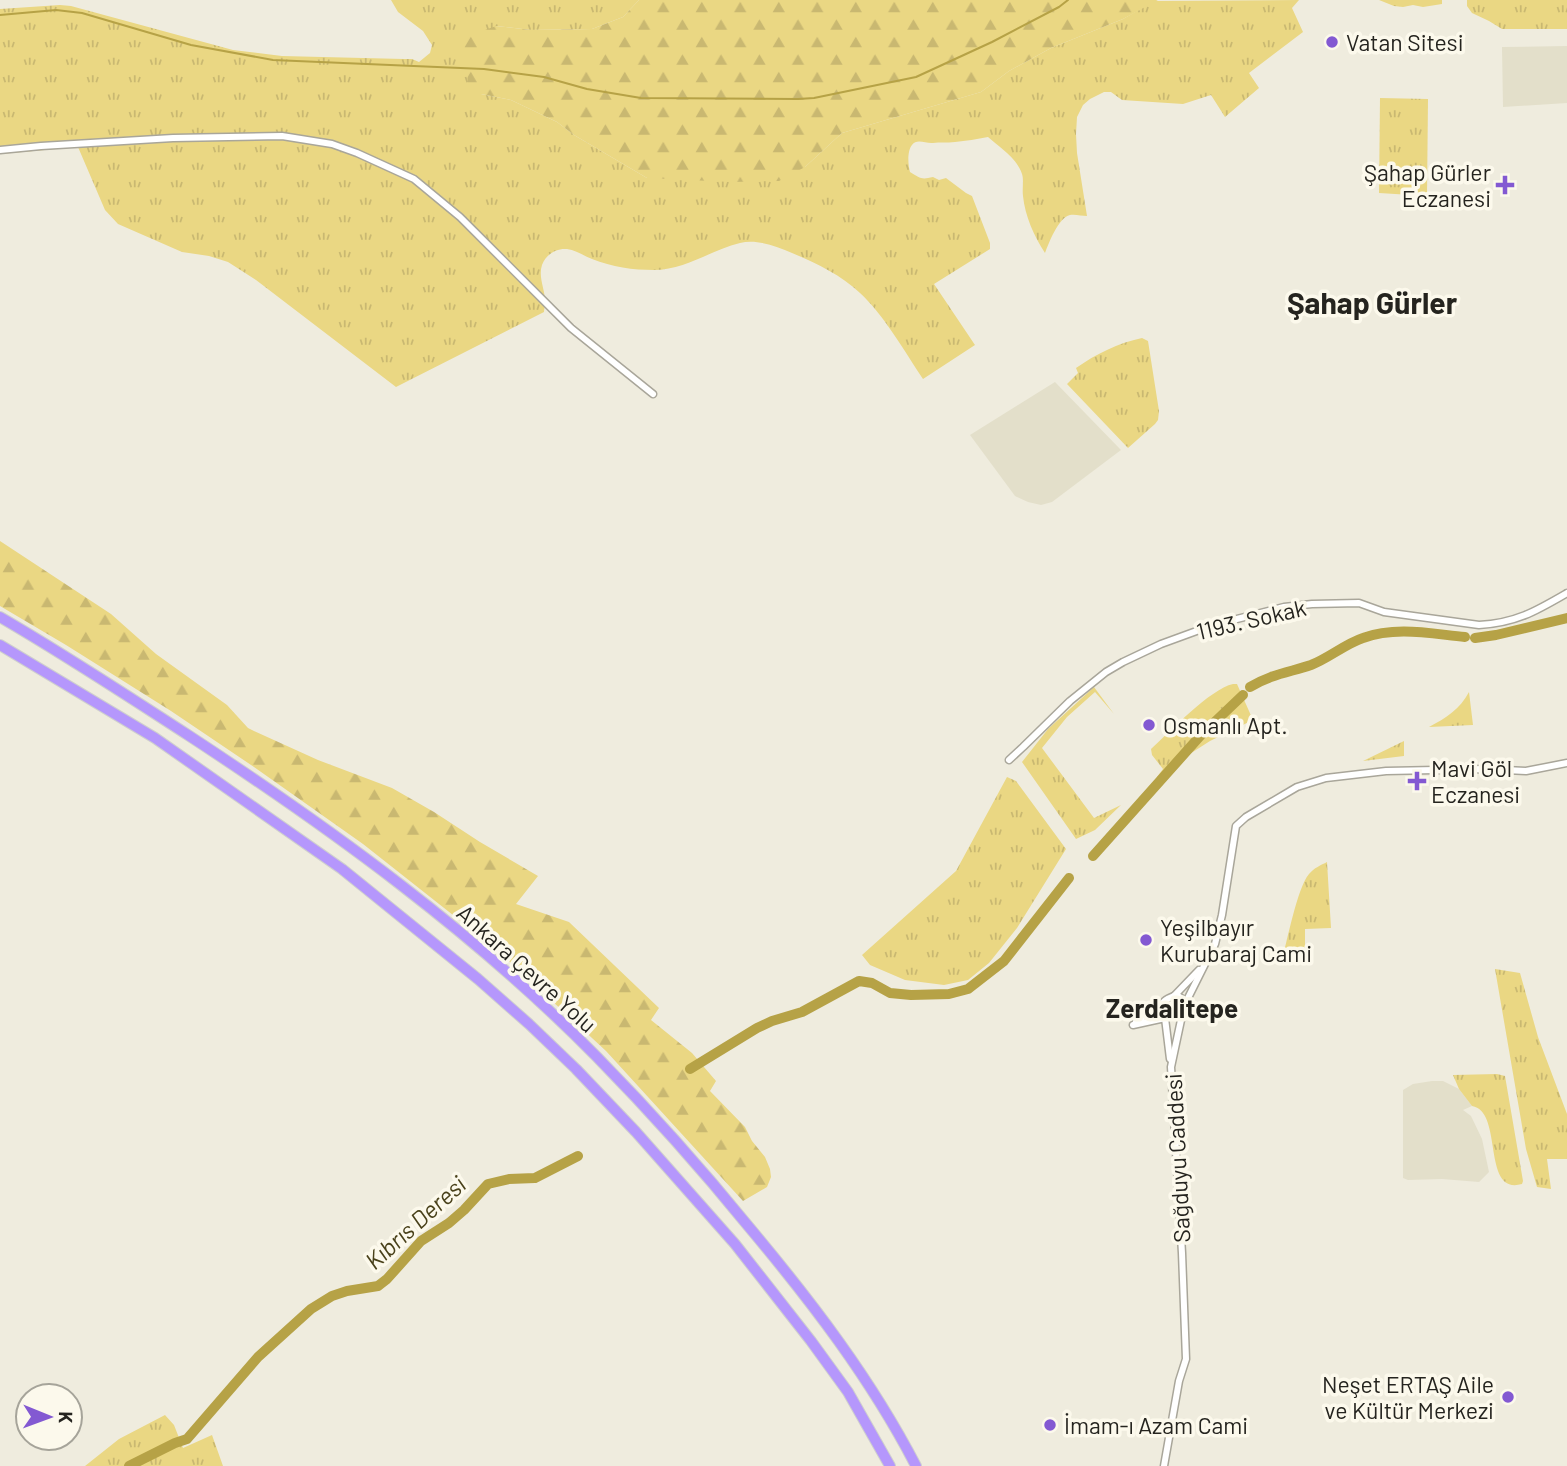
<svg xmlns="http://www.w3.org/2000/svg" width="1567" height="1466" font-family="Barlow,sans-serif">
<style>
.built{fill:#e3dfca}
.grass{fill:url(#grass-tufts)}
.forest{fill:url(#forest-firs)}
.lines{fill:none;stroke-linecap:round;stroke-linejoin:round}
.stream{stroke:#b6a246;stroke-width:2}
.river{stroke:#b6a246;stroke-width:10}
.minor-casing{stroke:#a9a69a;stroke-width:9}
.highway-casing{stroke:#cfcfce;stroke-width:12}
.minor{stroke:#fff;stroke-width:6}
.highway{stroke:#b597fc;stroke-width:10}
.poi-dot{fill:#8359d2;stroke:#fcf9ec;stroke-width:2.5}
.labels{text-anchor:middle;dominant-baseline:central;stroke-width:7;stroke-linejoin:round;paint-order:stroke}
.poi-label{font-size:23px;fill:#25241f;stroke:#fcf9ec;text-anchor:start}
.street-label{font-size:23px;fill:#25241f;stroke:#fcf9ec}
.water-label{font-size:24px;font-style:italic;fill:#49411a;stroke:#fcf9ec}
.quarter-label{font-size:26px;font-weight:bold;fill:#25241f;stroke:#fcf9ec}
.district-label{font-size:30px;font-weight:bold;fill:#25241f;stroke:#fcf9ec}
</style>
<defs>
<pattern id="grass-tufts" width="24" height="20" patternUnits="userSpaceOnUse" patternTransform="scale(1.75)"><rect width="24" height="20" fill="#ead783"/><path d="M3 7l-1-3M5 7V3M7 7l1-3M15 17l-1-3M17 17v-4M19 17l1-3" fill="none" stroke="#c9b871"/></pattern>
<pattern id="forest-firs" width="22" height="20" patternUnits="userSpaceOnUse" patternTransform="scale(1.75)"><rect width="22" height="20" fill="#ead783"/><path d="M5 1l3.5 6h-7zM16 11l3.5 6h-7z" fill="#c9b871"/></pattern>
</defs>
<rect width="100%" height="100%" fill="#efecde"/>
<!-- built -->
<g class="built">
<path d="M1567 46V103L1503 107 1502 47Z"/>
<path d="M1055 382 1121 450 1052 502 1041 505 1028 502 1015 496 970 435Z"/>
<path d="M1432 1081H1443L1459 1089 1472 1106 1463 1110 1471 1116 1482 1139 1489 1172 1479 1182 1442 1179 1408 1180 1403 1178V1090L1413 1084Z"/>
</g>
<!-- grass -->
<g class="grass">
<path d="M391 0H639L623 17 592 29 531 30 496 26 481 94 511 100 557 122 574 135 647 178 805 167 842 133 981 92 1009 71 1051 48 1123 19 1154 1 1299 0 1292 8 1303 32 1249 73 1259 88 1225 117 1211 95 1183 104 1122 100 1111 92H1104L1090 99 1083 105 1077 117 1076 134 1077 153 1087 216C1082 216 1075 214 1070 215 1058 218 1049 243 1045 253 1034 236 1025 216 1023 196 1022 189 1024 180 1022 174 1017 158 999 147 988 137 977 139 966 141 955 142 947 143 940 142 933 143 926 144 917 138 912 145 907 151 908 165 910 172 920 178 921 180 933 177L939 180 946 178 966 193 972 196 990 243V249L934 284 975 345 923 379C905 352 884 315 860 293 841 275 816 263 792 253 776 246 757 239 740 243 711 250 685 270 654 270 633 270 612 267 592 259 584 256 576 250 567 249 557 248 546 254 542 265 538 277 545 289 545 301 546 305 544 308 544 312L396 387 256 280 228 262 209 256 182 252 118 224 105 210 78 147 0 154V9L60 5 71 6 233 50 282 56 404 59H412L419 62 430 53 432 45 423 31 398 12Z"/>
<path d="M1379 0H1442V4L1423 7 1413 5 1403 7 1394 6Z"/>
<path d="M1467 0H1567V29H1502L1489 21 1472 13 1467 6Z"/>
<path d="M1380 98 1428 99 1427 196 1379 193Z"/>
<path d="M1142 338 1148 341 1159 411 1158 420 1155 424 1128 448 1067 384 1078 373 1076 368C1096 354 1118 343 1142 338Z"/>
<path d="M1233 684H1237L1253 720 1210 741 1185 757 1161 780 1157 777 1163 769 1152 755 1151 749C1170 732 1210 689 1233 684Z"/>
<path d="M1094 687 1114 714 1095 692 1067 717 1042 748 1094 818 1121 805 1095 830 1076 839 1022 762 1048 729Z"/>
<path d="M1469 692 1473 725 1429 727C1446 718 1460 709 1469 692Z"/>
<path d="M1404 741V756L1363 761Z"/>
<path d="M1007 777 1016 781 1066 849 1017 928 989 963 968 980 944 985 905 980 870 965 862 955 956 871Z"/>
<path d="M1327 862 1331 928 1305 929V963H1281C1287 943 1297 888 1309 874 1314 868 1321 865 1327 862Z"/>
<path d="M1495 969 1520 973 1538 1037 1567 1114V1159H1547L1551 1189 1537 1187 1526 1149Z"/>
<path d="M1497 1074 1505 1076 1523 1181 1522 1184C1481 1196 1504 1111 1472 1106L1459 1089 1453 1075Z"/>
<path d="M165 1415 174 1425 183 1448 212 1435 223 1466H85L119 1439Z"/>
</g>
<!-- forest -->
<g class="forest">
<path d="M639 0H1158L1123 19 1051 48 1009 71 981 92 842 133 805 167 779 181 731 182 647 178 574 135 557 122 511 100 481 94 468 83 463 38 496 26 531 30 592 29 623 17Z"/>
<path d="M0 541 111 614 156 654 227 705 248 728 254 731 318 760 392 788 434 812 480 842 538 876 516 904 569 922 659 1008 651 1020 692 1053 716 1081 710 1091 745 1127 752 1141 765 1157 770 1169 771 1177 767 1187 743 1201 606 1051 496 949 363 844 254 767 171 711 66 645 0 606Z"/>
</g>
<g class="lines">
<!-- stream -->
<path class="stream" d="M0 15 56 10 82 13 191 45 273 60 484 69 544 77 587 89 641 98 798 99 814 98 916 77 992 42 1059 7 1068 0"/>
<!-- river -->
<g class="river">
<path d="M1475 638 1496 635 1567 618"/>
<path d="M1250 687C1269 675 1290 672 1311 665 1329 658 1345 644 1363 638 1396 626 1432 634 1465 637"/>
<path d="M1093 856 1201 735 1243 695"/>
<path d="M690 1069 757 1028 772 1021 802 1012 859 981 872 983 890 993 911 995 949 994 968 989 1004 961 1069 878"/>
<path d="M129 1466 175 1443 187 1439 258 1357 311 1309 332 1296 347 1291 378 1286 387 1279 421 1241 449 1223 464 1210 488 1184 509 1179 535 1178 578 1156"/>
</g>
<!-- minor casing -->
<g class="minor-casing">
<g id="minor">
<path d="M0 150 41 146 173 138 282 136 332 144 357 153 414 179 460 217 571 328 653 394"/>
<path d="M1009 760 1023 747 1070 701 1106 672 1123 662 1161 644 1213 625 1284 607 1312 604 1359 603 1384 612 1479 625C1516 623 1536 611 1567 593"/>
<path d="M1174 996H1178L1184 1000V1006L1179 1014 1165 1018 1160 1011C1161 1002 1166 999 1174 996Z"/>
<path d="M1174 996 1199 970"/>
<path d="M1136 1022 1160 1005"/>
<path d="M1133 1025 1165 1018 1170 1059"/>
<path d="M1164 1466 1179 1381 1186 1359 1182 1253 1171 1067 1184 1006 1215 944 1222 915 1236 826 1246 817 1297 787 1326 778 1386 771 1485 769 1526 771 1567 763"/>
</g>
</g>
<!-- highway casing -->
<g class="highway-casing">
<g id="highway">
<path d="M0 617C64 654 126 695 188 735 333 830 475 933 597 1057 650 1111 701 1168 749 1227 811 1301 871 1379 916 1466"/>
<path d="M0 645 155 738 342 869 478 979 529 1024 576 1069 636 1132 735 1244 811 1341 848 1392 890 1466"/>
</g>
</g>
<!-- minor -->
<use href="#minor" class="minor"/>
<!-- highway -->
<use href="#highway" class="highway"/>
</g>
<!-- markers -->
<g class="poi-dot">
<circle cx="1332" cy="42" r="7"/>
<path d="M1501.5 174.5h7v7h7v7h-7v7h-7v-7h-7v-7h7z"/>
<circle cx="1149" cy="725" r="7"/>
<path d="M1413.5 770.5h7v7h7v7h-7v7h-7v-7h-7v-7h7z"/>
<circle cx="1146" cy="940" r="7"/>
<circle cx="1508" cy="1397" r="7"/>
<circle cx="1050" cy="1425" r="7"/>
</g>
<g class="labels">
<!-- poi labels -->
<g class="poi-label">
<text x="1346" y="42">Vatan Sitesi</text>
<text x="1491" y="172" text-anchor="end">Şahap Gürler<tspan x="1491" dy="26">Eczanesi</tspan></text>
<text x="1163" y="725">Osmanlı Apt.</text>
<text x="1431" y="768">Mavi Göl<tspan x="1431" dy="26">Eczanesi</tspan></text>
<text x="1160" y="927">Yeşilbayır<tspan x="1160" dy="26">Kurubaraj Cami</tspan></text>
<text x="1494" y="1384" text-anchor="end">Neşet ERTAŞ Aile<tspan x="1494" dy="26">ve Kültür Merkezi</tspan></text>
<text x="1064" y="1425">İmam-ı Azam Cami</text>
</g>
<!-- street labels -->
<g class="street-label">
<text transform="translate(1251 619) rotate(-13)">1193. Sokak</text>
<text transform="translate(527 968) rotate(42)">Ankara Çevre Yolu</text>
<text transform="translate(1177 1158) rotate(-93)">Sağduyu Caddesi</text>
</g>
<!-- water labels -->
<g class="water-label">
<text transform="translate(415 1222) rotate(-42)">Kıbrıs Deresi</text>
</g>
<!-- quarter labels -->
<g class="quarter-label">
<text x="1172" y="1007">Zerdalitepe</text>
</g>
<!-- district labels -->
<g class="district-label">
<text x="1372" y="302">Şahap Gürler</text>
</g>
</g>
<!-- north arrow -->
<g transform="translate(49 1417) rotate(91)"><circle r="33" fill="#fcf9ec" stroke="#a6a49a" stroke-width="2"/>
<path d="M0-5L12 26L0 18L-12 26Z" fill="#8359d2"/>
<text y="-10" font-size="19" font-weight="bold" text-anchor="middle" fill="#25241f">K</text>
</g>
</svg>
